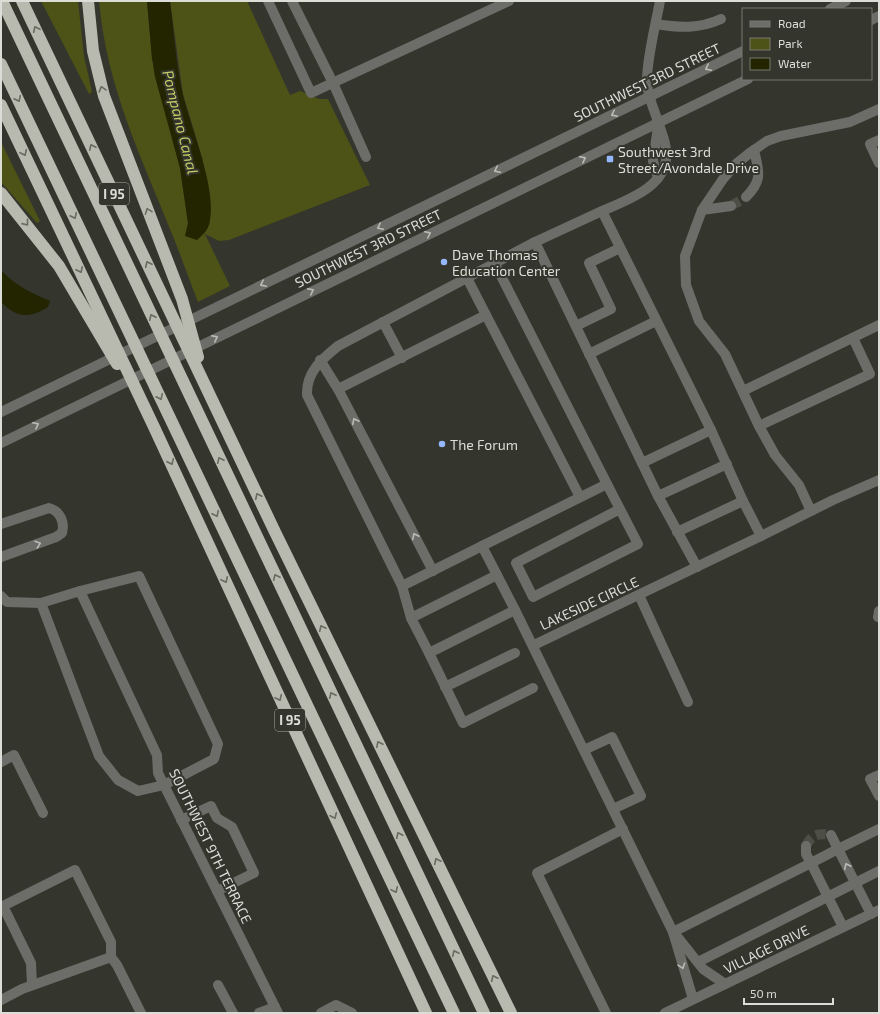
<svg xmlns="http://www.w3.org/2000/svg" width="880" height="1014" font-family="'Exo 2',sans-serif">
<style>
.green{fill:#4d5217}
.water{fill:#232500}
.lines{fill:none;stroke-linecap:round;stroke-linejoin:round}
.minor-tunnel{stroke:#4d4e46;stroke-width:10;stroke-dasharray:10 5;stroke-linecap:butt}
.minor{stroke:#6c6d68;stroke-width:10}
.highway{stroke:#b9baaf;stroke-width:12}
.oneway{stroke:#696a60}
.oneway2{stroke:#bbbbb6}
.poi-dot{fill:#94b7fd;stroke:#34352c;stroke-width:1.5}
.labels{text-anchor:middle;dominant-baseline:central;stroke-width:4;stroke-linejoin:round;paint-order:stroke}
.shield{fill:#34352c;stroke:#aaaba4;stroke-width:1}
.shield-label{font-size:13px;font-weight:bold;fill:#ddddd8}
.street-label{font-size:14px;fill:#ddddd8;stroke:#34352c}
.poi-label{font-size:14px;fill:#ddddd8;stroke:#34352c;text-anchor:start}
.water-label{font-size:15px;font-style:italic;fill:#c2cb65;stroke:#34352c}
</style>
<rect width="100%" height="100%" fill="#34352c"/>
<!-- green -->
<g class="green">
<path d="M41 1H78L84 56 92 92 89 94Z"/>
<path d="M99 1H147L152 58 180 168 188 223 203 161 183 94 170 1H247L290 95 300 91 319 99H328L370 185 229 240 219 241 205 234 230 286 198 302C189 279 181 256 172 234 140 154 107 88 99 1Z"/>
<path d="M1 142 40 221 37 223 1 182Z"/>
</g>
<!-- water -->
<g class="water">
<path d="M147 1H170C174 32 176 65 183 95 191 129 216 186 210 220 209 229 204 234 197 240L185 236 188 223 180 168 155 77 152 58Z"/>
<path d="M1 270C14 285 32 293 50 301L48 307C29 319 17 318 1 302Z"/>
</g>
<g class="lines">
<!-- minor-tunnel -->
<g class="minor-tunnel">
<path d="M731 206 746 197"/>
<path d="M806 846C812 834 818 833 831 835"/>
</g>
<!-- minor -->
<g class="minor">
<path d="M268 1 311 93 509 1"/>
<path d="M292 1 333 83 366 157"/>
<path d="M660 1C656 23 646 62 647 83 648 97 654 110 659 124 661 132 666 142 666 151 670 186 627 200 602 211L711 430 743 501 761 536"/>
<path d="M830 9 846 1"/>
<path d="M871 20 879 16"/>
<path d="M656 24C680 28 699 29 721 19"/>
<path d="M879 140 870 144 879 163"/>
<path d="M658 178 653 161 658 127"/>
<path d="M746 197C763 180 759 172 754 150"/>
<path d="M702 210 731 206"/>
<path d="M602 211 535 242 658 496 697 567"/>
<path d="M494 262 607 484"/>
<path d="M486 315 580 497"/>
<path d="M383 322 402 358"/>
<path d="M576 326 611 309 589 263 620 248"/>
<path d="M589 354 656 321"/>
<path d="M320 360 338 389 433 571"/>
<path d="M338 389 486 315 467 278"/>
<path d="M743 391 879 325"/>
<path d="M1 412 743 51"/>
<path d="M759 426 870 374 853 338"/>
<path d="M1 443 748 79"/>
<path d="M642 463 711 430"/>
<path d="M658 496 727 464"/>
<path d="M811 511 799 485 775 455 759 426 725 354 699 321 686 285 685 256 702 210 723 179 736 164 751 152 767 141 781 136 850 122 879 109"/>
<path d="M1 524 49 508C60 511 65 522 62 533L56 537 1 557"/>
<path d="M677 532 743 501"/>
<path d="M482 546 607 484 638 544 533 597 516 563 620 509"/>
<path d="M402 586 482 546 497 575 411 618 402 586 307 395C306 372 322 359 338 346L535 242"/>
<path d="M639 595 688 702"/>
<path d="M1 596 7 602 41 603 80 591 157 755 158 773 278 1013"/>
<path d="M41 603 99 756 118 780 138 791 164 785 214 759 218 744 139 576 80 591"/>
<path d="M515 610 673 932 693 999"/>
<path d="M878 617 879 611"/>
<path d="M411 618 429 653 515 610 497 575"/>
<path d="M534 645 761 536 833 500 879 480"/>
<path d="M429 653 463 723 533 688"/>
<path d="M445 687 515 653"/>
<path d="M584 750 612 737 641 796 613 809"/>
<path d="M1 762 14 755 43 813"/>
<path d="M879 775 870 779 879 796"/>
<path d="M181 820 211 806 217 818 232 827 254 873 217 891"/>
<path d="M831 835 838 849 879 829"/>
<path d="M843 927 811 863 838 849 871 914"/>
<path d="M673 932 811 863 806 854V846"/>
<path d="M676 935 703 969 725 984"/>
<path d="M698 962 879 871"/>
<path d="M32 985 31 963 3 906 75 870 111 942V957"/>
<path d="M218 985 233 1013"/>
<path d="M1 1000 22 989 111 957 117 965 141 1013"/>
<path d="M259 1013 275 1007"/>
<path d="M321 1013 336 1005 352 1013"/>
<path d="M606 1013 537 873 623 829"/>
<path d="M665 1013 879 910"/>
</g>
<!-- highway -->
<g class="highway">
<path d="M2 1 484 1013"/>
<path d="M22 1 275 532 511 1013"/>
<path d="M88 1 93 51 104 96 182 299 198 357"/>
<path d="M1 64 454 1013"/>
<path d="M1 105 154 427 426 1013"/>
<path d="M1 193 59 266 117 364"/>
</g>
</g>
<!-- one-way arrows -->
<defs><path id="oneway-chevron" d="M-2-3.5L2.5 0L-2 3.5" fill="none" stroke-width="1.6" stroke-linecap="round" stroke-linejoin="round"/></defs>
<g class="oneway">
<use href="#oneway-chevron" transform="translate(36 29) rotate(-115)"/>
<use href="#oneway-chevron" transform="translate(102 89) rotate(-106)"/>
<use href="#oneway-chevron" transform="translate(18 99) rotate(64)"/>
<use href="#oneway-chevron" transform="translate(92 147) rotate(-115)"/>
<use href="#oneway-chevron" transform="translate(24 153) rotate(65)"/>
<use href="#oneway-chevron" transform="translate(148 211) rotate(-111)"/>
<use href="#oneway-chevron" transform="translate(74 216) rotate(64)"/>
<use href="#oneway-chevron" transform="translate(26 223) rotate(51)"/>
<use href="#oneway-chevron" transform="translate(148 264) rotate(-115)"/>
<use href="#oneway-chevron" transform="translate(80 270) rotate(65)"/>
<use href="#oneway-chevron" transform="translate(152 317) rotate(-115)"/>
<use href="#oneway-chevron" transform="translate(160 397) rotate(64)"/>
<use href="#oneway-chevron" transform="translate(220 460) rotate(-115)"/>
<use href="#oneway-chevron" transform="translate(171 462) rotate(65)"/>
<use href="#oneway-chevron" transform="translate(258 496) rotate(-116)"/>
<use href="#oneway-chevron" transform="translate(216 514) rotate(64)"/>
<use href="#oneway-chevron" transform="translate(276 577) rotate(-115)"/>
<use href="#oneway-chevron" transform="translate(225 580) rotate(65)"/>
<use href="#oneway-chevron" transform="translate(322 628) rotate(-116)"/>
<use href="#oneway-chevron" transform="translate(332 695) rotate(-115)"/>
<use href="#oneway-chevron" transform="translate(279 698) rotate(65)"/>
<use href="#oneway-chevron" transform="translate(379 744) rotate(-116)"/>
<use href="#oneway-chevron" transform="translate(334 816) rotate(65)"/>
<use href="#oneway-chevron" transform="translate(399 835) rotate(-116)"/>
<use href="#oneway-chevron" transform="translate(437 861) rotate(-116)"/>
<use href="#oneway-chevron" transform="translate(395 890) rotate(65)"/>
<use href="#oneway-chevron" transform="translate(455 953) rotate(-116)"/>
<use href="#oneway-chevron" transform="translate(494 978) rotate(-116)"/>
</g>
<g class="oneway2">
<use href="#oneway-chevron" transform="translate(708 68) rotate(154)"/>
<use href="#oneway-chevron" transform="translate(614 114) rotate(154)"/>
<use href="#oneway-chevron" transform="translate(583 159) rotate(-26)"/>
<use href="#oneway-chevron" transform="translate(497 170) rotate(154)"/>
<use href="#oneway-chevron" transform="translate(380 227) rotate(154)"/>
<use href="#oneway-chevron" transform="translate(428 234) rotate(-26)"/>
<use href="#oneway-chevron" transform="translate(263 284) rotate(154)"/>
<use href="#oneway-chevron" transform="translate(311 291) rotate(-26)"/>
<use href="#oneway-chevron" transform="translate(215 338) rotate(-26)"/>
<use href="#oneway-chevron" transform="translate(355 421) rotate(-117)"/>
<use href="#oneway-chevron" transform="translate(36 425) rotate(-27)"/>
<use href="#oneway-chevron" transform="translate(415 536) rotate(-117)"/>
<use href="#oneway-chevron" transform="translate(38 544) rotate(-19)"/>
<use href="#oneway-chevron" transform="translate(847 866) rotate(-116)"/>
<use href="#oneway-chevron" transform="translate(682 966) rotate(72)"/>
</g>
<!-- markers -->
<g class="poi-dot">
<rect x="606" y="155" width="8" height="8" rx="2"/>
<circle cx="444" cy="262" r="4"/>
<circle cx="442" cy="444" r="4"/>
</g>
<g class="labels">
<!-- shield labels -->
<g class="shield">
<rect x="99" y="183" width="30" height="22" rx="3"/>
<rect x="275" y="709" width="30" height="22" rx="3"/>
</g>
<g class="shield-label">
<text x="114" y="194">I 95</text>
<text x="290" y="720">I 95</text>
</g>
<!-- street labels -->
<g class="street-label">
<text transform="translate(647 82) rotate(-26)">SOUTHWEST 3RD STREET</text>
<text transform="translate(368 248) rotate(-26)">SOUTHWEST 3RD STREET</text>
<text transform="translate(589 603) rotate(-25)">LAKESIDE CIRCLE</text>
<text transform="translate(211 846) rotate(64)">SOUTHWEST 9TH TERRACE</text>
<text transform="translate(766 949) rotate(-26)">VILLAGE DRIVE</text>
</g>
<!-- poi labels -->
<g class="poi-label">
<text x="618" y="151">Southwest 3rd<tspan x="618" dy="16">Street/Avondale Drive</tspan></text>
<text x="452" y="254">Dave Thomas<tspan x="452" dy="16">Education Center</tspan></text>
<text x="450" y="444">The Forum</text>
</g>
<!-- water labels -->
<g class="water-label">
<text transform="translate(181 122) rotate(76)">Pompano Canal</text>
</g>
</g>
<!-- border -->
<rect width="880" height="1014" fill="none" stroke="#ddddd8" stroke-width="4"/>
<!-- legend -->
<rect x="742" y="8" width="130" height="72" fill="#34352c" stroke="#787871"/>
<rect x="750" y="21" width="20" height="6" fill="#6c6d68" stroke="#787871"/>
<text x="778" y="28" font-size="12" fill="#ddddd8">Road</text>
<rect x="750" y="38" width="20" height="12" fill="#4d5217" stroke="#787871"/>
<text x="778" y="48" font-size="12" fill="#ddddd8">Park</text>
<rect x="750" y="58" width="20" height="12" fill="#232500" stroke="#787871"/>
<text x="778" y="68" font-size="12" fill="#ddddd8">Water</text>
<!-- scale -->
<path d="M744 998v6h89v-6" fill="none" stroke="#ddddd8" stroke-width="2"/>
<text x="750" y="998" font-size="12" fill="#ddddd8" stroke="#34352c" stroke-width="3" paint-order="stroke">50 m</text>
</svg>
